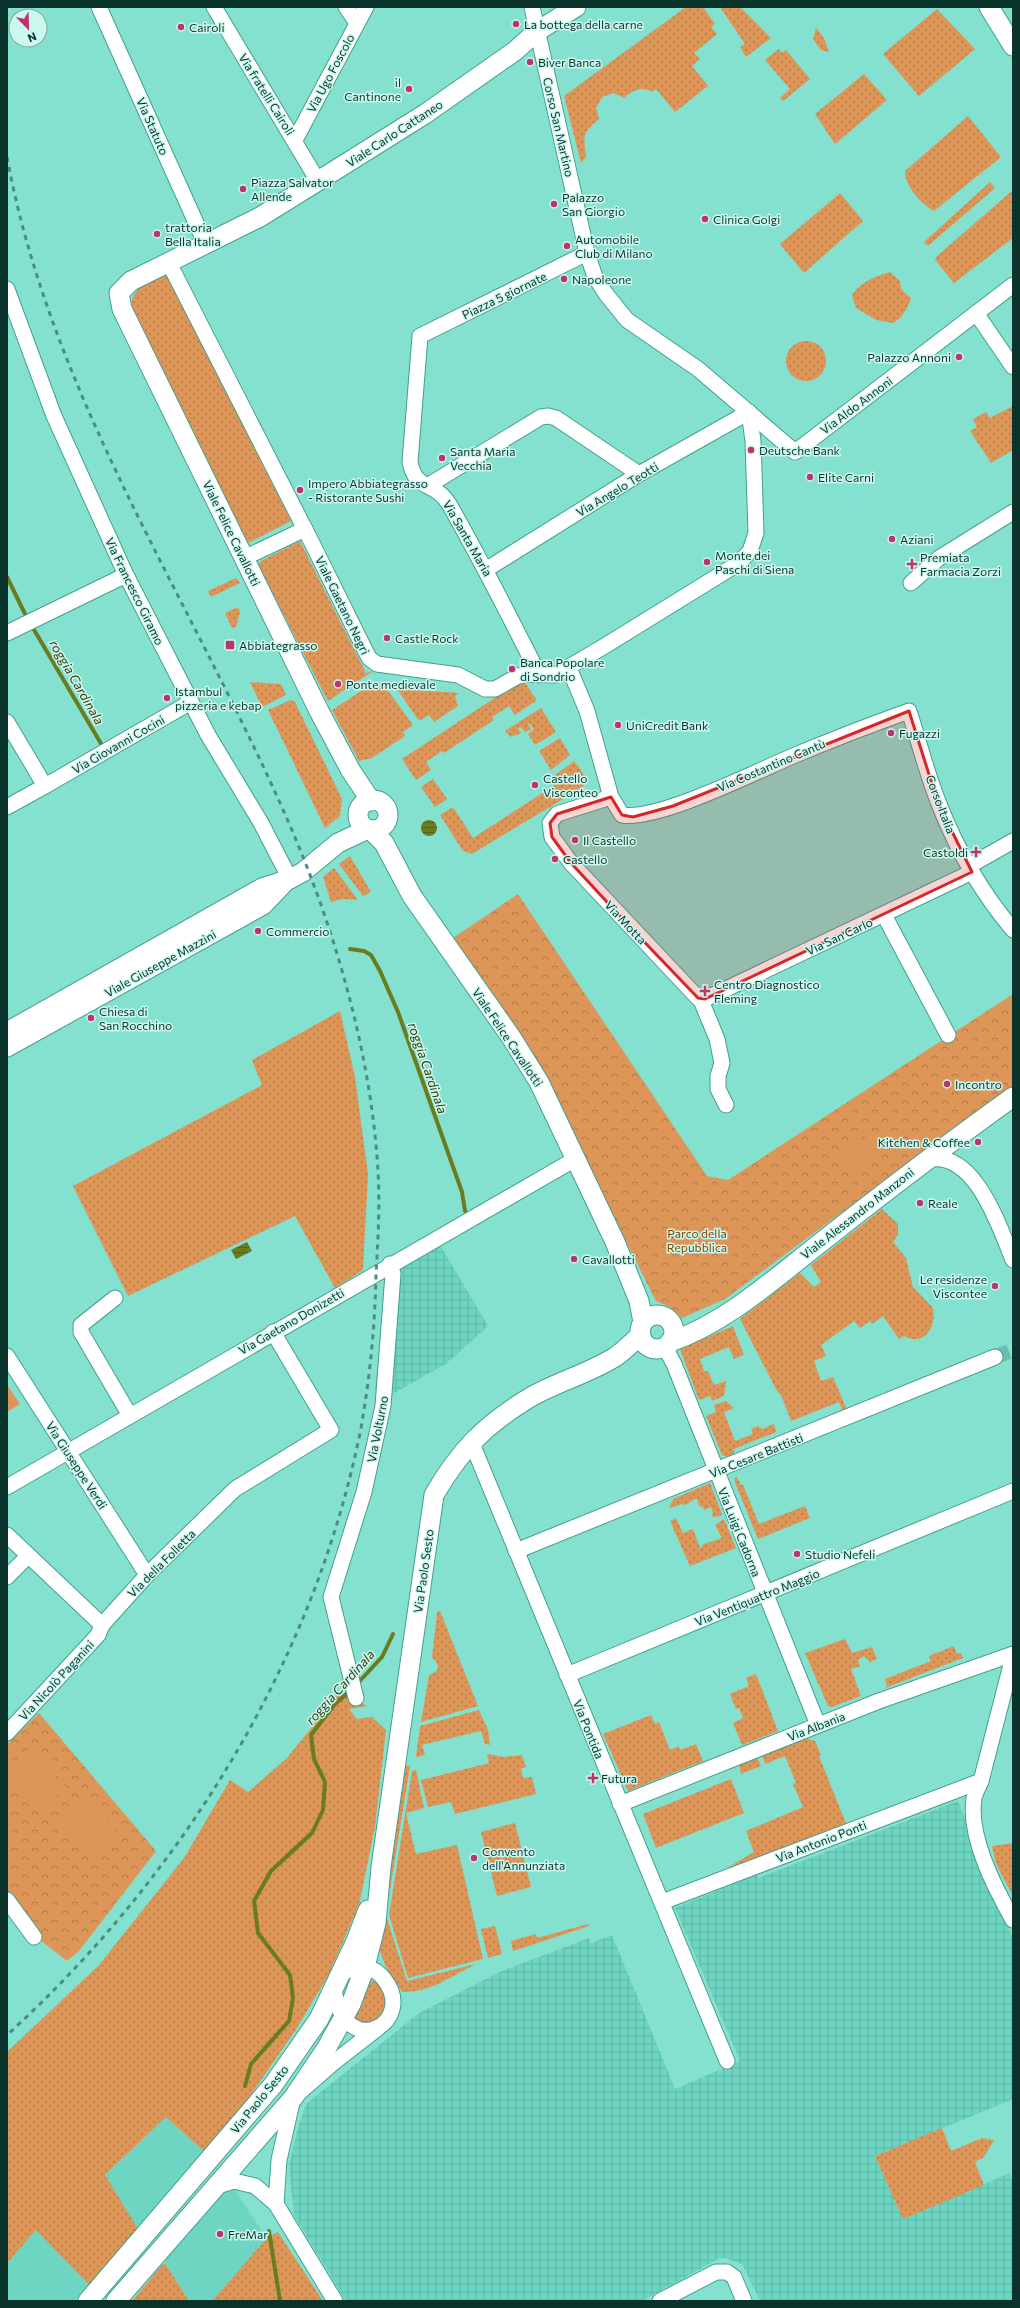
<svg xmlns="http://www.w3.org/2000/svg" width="1020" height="2308" font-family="Commissioner,sans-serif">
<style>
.built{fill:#6ed5c2}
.industrial{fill:url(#industrial-grid)}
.grass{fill:url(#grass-dots)}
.park{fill:url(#park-crowns)}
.pitch{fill:#dd9658}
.water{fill:url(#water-rules)}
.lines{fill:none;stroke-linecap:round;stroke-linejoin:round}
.stream{stroke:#697c1f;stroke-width:4}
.minor-tunnel{stroke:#6cbeae;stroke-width:15;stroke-dasharray:15 8;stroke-linecap:butt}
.minor-casing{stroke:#42a090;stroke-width:17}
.tertiary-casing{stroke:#42a090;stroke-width:21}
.minor{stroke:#fff;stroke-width:15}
.tertiary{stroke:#fff;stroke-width:19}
.rail{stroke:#4a8e81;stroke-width:3;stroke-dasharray:5 5;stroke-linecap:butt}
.marked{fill:#d62828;fill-opacity:0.2;stroke:#d62828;stroke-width:3;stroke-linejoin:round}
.poi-dot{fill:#be336b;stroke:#cdf8ef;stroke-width:1.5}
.labels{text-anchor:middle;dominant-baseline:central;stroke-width:3;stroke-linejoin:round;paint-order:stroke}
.poi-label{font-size:12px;fill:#0a332c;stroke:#cdf8ef;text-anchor:start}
.street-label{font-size:12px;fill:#0a332c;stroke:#cdf8ef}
.park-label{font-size:12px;fill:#7f4500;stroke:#cdf8ef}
.water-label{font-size:13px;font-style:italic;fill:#343e0e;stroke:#cdf8ef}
</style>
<defs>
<pattern id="industrial-grid" width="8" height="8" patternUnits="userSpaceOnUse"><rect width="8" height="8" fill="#6ed5c2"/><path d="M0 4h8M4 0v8" fill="none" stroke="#5eb7a7"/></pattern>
<pattern id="grass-dots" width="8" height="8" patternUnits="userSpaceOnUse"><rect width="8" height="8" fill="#dd9658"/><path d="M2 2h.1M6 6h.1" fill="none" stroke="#b17b49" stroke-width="1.8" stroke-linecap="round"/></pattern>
<pattern id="park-crowns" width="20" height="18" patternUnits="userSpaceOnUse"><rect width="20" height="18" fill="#dd9658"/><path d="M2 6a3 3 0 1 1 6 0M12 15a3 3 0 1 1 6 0" fill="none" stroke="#b17b49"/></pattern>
<pattern id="water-rules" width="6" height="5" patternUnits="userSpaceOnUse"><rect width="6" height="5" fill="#697c1f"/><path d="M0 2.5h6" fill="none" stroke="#55661b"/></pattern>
</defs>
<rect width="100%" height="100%" fill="#85e1cf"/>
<!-- built -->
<g class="built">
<path d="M166 2117 207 2154 140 2232 105 2176Z"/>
<path d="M232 2186 267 2238 212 2301H189L161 2255 217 2190Z"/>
<path d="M36 2229 92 2288 81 2301H7V2263Z"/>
</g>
<!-- industrial -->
<g class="industrial">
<path d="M434 1235 488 1326 447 1363 389 1396 375 1390 386 1275Z"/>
<path d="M958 1801 1013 1938V2099L875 2156 903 2219 1010 2173 1013 2185V2301H760L742 2264 725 2258 718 2259 642 2301H346L294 2215 289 2166 297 2131 306 2104 419 2013 502 1971 589 1938 591 1943 612 1935 675 2089 740 2061 675 1908 757 1875 758 1878Z"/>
</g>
<!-- grass -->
<g class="grass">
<path d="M686 7H703L715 24 711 27 717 34 694 53 700 59 692 66 708 86 675 112 656 89 653 92C641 86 633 90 624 98L614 93 602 97 596 108 599 119C581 134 584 136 586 157L581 163 564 96Z"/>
<path d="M720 7H740L771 38 746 57 740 47 745 44Z"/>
<path d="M937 9 975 49 919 96 883 54Z"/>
<path d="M816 28 824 38 829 52 821 50 813 39Z"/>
<path d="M779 49 782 53 786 50 810 79 783 101 780 98 790 89 765 60Z"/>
<path d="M864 74 887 100 835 144 815 114Z"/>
<path d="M968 116 1001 157 934 211C922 205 904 185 905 171Z"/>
<path d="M990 182 995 188 928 246 924 242Z"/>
<path d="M1013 190V238L954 283 935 260 937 256Z"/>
<path d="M840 193 863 221 804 273 780 244Z"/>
<path d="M890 272 900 281 901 289 911 298C908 308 902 318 893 323L876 320 856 308 852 295C859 283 876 276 890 272Z"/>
<path d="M161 275 168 277 173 284 291 521 248 543 132 315C127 292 143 284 161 275Z"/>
<circle cx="806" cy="361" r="20"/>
<path d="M1013 406V450L991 463 970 431 977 427 973 419 986 412 990 418Z"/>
<path d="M300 541 366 673 373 671 328 701 258 565 261 561Z"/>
<path d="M236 578 240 583 211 597 208 591Z"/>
<path d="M238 607 240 612 236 627 232 628 225 613Z"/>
<path d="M250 682 281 684 286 695 262 707Z"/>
<path d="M517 683H525L537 700 515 715 509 706 492 717 494 720 444 753 442 751 426 762 431 770 416 780 402 759Z"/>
<path d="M384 685 413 725 403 732 405 736 372 758 359 761 332 710 369 686Z"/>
<path d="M397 689 459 693 455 696 458 706 434 722 429 715 419 721Z"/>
<path d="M291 700 295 702 342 799 340 816 325 828 268 710Z"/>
<path d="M541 708 556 732 535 745 528 734 534 729 529 723 528 724 531 729 526 732 520 727 518 729 521 733 511 737 505 731Z"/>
<path d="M560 738 570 755 551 770 539 751Z"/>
<path d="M574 761C580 769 588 776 583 787L472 854 463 851 440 815 453 807 473 838 558 783 554 776Z"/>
<path d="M433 779 447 799 435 807 421 787Z"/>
<path d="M350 856 371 892 363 896 339 864Z"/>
<path d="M334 868 358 900 343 899 331 902 323 877Z"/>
<path d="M340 1011 355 1077 368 1174 363 1270 335 1288 295 1216 128 1296 73 1186 262 1085 252 1060Z"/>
<path d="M882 1209 898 1224V1235L893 1242 906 1258 913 1287 933 1308C937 1327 924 1347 904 1336L899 1339 883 1316 872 1324 870 1321 860 1328 854 1321 821 1345 826 1356 814 1361 821 1381 833 1377 848 1412 844 1414 839 1402 791 1421 781 1395 777 1391 740 1319 800 1273 814 1287 821 1282 811 1265Z"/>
<path d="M733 1326 744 1355 734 1359 729 1347 700 1359 704 1371H708L714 1385 726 1381 724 1396 712 1401 710 1396 699 1400 680 1349Z"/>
<path d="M726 1401 734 1408 724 1412 735 1441 753 1434 751 1429 758 1426 762 1429 774 1424 776 1432 734 1449V1454L727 1457 722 1455 706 1416 716 1412 714 1405Z"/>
<path d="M736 1476 741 1485H743L759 1524 805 1506 810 1518 758 1539 734 1480Z"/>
<path d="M710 1483 722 1514 721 1516 712 1517 713 1513 711 1507 704 1510 703 1507 699 1506 697 1498 685 1505 682 1504 669 1508 673 1499Z"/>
<path d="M676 1518 683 1533 693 1529 700 1548 704 1544 722 1538 715 1525 724 1519 736 1548 690 1566 670 1521Z"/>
<path d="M440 1611 478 1706 421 1722 429 1675 437 1671 438 1666 435 1660 432 1658 437 1612Z"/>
<path d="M845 1639 852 1653 872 1647 877 1659 870 1662 864 1656 858 1660 860 1666 851 1669 861 1696 832 1707 828 1706 805 1653Z"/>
<path d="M954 1646 957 1654 961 1653 963 1658 885 1688 887 1685 885 1679 931 1661 929 1656Z"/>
<path d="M756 1674 778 1731 742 1745 733 1723 743 1718 739 1708 736 1709 730 1694 749 1686 746 1678Z"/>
<path d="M341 1691 367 1706 349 1709 357 1719 372 1717 386 1730 375 1827 359 1905 328 1976 295 2031 232 2122 207 2154 166 2117 105 2175 140 2232 92 2288 36 2230 7 2263V2052L99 1965 184 1858 230 1780 248 1792 287 1758Z"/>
<path d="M479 1710 488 1730 490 1745 485 1744 481 1731 422 1745 425 1755 416 1757 420 1726Z"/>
<path d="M651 1715 655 1724 659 1722 670 1750 679 1746 680 1750 696 1744 703 1761 628 1791 603 1734Z"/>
<path d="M805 1738 815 1741 821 1755 819 1756 847 1826 727 1868 754 1852 746 1831 803 1807 793 1784 796 1783 785 1756 765 1764 762 1755Z"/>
<path d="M487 1754 504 1757 522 1755 526 1767 521 1769 523 1778 532 1777 536 1794 455 1814 451 1802 428 1807 421 1780 489 1763Z"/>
<path d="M757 1757 761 1766 741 1774 739 1764Z"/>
<path d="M404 1766H410L386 1915 407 1981 476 1964C452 1976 429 1993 402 1992L385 1965 379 1948Z"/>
<path d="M416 1770 424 1808 406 1813 416 1854 457 1845 483 1959 408 1978 389 1915 412 1771Z"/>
<path d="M731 1779 744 1813 656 1848 643 1814Z"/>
<path d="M515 1823 531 1887 497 1896 481 1832Z"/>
<path d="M1013 1843V1896L996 1864 992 1846Z"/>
<path d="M588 1924 589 1926 513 1951 511 1941 536 1934 537 1938Z"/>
<path d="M495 1926 502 1954 488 1958 481 1929Z"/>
<path d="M369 1980 380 1983 387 1990 389 2010 369 2025 352 2019Z"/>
<path d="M942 2128 951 2151 982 2138 994 2140 984 2157 975 2162 984 2185 903 2219 875 2156Z"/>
<path d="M278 2232 323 2301H212L267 2238Z"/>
<path d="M165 2263 189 2301H132L161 2266Z"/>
</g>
<!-- park -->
<g class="park">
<path d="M518 894 707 1176 728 1180 1013 994V1085L725 1299 682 1318 670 1307 656 1301 555 1101 450 940Z"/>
<path d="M39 1713 156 1851 79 1951 67 1961 40 1940 7 1892V1744Z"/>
</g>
<!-- pitch -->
<g class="pitch">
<path d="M870 1134 884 1155 851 1177 837 1157Z"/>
<path d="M7 1385 20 1404 7 1412Z"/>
<path d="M28 1749 66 1787 43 1809 7 1773V1770Z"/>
<path d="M81 1798 121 1835 97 1861 57 1823Z"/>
</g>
<!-- water -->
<g class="water">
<circle cx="429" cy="828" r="8"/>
<path d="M247 1242 252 1251 236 1259 231 1250Z"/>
</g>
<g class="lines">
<!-- stream -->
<g class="stream">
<path d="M7 577 26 616"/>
<path d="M33 628 103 747"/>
<path d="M350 949 364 951 371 955 380 971 398 1012 462 1192 465 1211"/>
<path d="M356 1685 382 1657 393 1634"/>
<path d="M245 2086 251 2064 289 2021 293 1998 290 1975 258 1933 254 1901 271 1871 312 1833 323 1810 325 1782 314 1759 311 1735 334 1705 351 1690"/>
<path d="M269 2231 280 2301"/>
</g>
<!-- minor-tunnel -->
<path class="minor-tunnel" d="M995 1357 1013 1350"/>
<!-- minor casing -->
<g class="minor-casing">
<g id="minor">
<path d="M99 7 206 245"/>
<path d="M214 7 318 181"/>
<path d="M346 7 357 23"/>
<path d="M532 7 587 253 595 277 606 294 627 320 698 369 795 452 1013 285"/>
<path d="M295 140 366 7"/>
<path d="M169 263 312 543 369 658 377 664 458 675 485 689H495L518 676 529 674 555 675 603 647 739 563 750 551 756 533 753 441 749 412"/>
<path d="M7 289 54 416 126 575 208 735 261 823 290 879"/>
<path d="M976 313 1013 367"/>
<path d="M429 485 541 417 548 416 556 418 639 474"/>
<path d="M244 558 305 529"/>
<path d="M487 569 639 474 749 412"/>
<path d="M911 583 939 558 1013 512"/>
<path d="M7 633 126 575"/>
<path d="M569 668 587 711 611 797 622 815C658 821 755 772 793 756 831 740 870 725 909 711 919 742 927 774 939 804 957 850 982 893 1013 930"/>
<path d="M539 675C510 617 481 560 449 504 434 480 416 492 410 462L420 336 587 253"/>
<path d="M7 722 45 786 191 702"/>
<path d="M611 797 557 814 550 823 552 837 571 863 698 998 705 999 972 872"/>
<path d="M7 807 45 786"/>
<path d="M969 866 1013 841"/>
<path d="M884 915 948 1035"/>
<path d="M700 998 717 1039 722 1063 718 1076V1089L726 1105"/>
<path d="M926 1160C974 1147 999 1226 1013 1260"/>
<path d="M115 1298 81 1325V1332L129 1414"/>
<path d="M659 1349 667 1351 674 1364 818 1725"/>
<path d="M7 1356 147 1575"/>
<path d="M471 1441 727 2061"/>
<path d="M7 1487 577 1158"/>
<path d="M7 1535 102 1625 147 1575 235 1489 331 1430 273 1332"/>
<path d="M516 1551 995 1357"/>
<path d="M7 1577 28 1556"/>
<path d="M1013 1657 981 1781C979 1786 975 1793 974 1798 968 1837 995 1888 1013 1920"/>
<path d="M567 1675 1013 1491"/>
<path d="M356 1698 331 1597 364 1492 383 1406 393 1274 390 1264"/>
<path d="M7 1733 98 1635 102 1625"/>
<path d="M620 1804 879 1701 1013 1654"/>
<path d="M7 1900 34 1937"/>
<path d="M662 1902 981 1781"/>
<path d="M334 1989C345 2064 418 2022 384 1979 372 1963 357 1967 340 1973"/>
<path d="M214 2187 234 2181 255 2186 276 2204 335 2301"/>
<path d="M276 2204 279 2160 293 2098 333 2063 378 2028"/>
<path d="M660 2301 716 2272H727L734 2277 744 2301"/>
</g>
</g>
<!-- tertiary casing -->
<g class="tertiary-casing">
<g id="tertiary">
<path d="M989 7 1013 46"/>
<circle cx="373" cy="815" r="15"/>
<path d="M371 801 351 771 319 711 122 309 119 293 131 281 260 217 318 181 425 114 515 51 536 32 576 7"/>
<path d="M371 830 384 843 412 896 511 1037 539 1082 615 1242 639 1301 643 1322"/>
<path d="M7 1032 262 888 290 879 303 872 338 843 368 829"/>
<path d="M7 1047 263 905 284 883"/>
<circle cx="657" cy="1332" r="17"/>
<path d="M670 1342C728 1322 776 1277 824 1240 886 1191 949 1143 1013 1097"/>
<path d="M88 2301 273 2085 319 2019 356 1941 368 1910"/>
<path d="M116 2301 293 2098 326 2049 351 2004 365 1967 376 1923 381 1867 434 1495C460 1450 485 1425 529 1398 556 1382 588 1374 615 1357 624 1351 632 1342 641 1335"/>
</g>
</g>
<!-- minor -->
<use href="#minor" class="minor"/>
<!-- tertiary -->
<use href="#tertiary" class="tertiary"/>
<!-- rail -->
<path class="rail" d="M7 157C51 396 192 601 288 821 335 929 371 1053 378 1171 380 1205 378 1240 376 1274 375 1326 370 1377 361 1428 315 1661 181 1877 7 2035"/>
</g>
<!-- marked area -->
<path class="marked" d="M909 711 938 803 972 872 705 999 698 998 631 928 571 863 552 837 550 823 557 814 611 797 622 815 633 817 673 806Z"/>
<!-- markers -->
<g class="poi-dot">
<circle cx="516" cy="24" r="4"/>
<circle cx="181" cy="27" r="4"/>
<circle cx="530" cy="62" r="4"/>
<circle cx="409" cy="89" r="4"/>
<circle cx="243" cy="189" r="4"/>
<circle cx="554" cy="204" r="4"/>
<circle cx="705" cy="219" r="4"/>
<circle cx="157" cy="234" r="4"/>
<circle cx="567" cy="246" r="4"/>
<circle cx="564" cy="279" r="4"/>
<circle cx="959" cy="357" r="4"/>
<circle cx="751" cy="450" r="4"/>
<circle cx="442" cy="458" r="4"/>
<circle cx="810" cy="477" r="4"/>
<circle cx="300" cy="490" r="4"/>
<circle cx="892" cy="539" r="4"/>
<circle cx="707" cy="562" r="4"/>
<path d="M910 558h4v4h4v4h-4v4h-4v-4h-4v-4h4z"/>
<circle cx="387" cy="638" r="4"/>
<rect x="225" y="640" width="10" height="10" rx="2"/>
<circle cx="512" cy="669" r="4"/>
<circle cx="338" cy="684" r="4"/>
<circle cx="167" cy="698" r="4"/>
<circle cx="618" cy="725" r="4"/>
<circle cx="891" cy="733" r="4"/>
<circle cx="535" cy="785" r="4"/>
<circle cx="575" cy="840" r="4"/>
<path d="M974 846h4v4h4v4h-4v4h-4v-4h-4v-4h4z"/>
<circle cx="555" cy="859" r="4"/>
<circle cx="258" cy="931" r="4"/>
<path d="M703 985h4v4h4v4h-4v4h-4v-4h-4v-4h4z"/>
<circle cx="91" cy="1018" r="4"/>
<circle cx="947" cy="1084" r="4"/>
<circle cx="978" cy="1142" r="4"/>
<circle cx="920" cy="1203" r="4"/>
<circle cx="574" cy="1259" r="4"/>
<circle cx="995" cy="1286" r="4"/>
<circle cx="797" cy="1554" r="4"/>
<path d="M591 1772h4v4h4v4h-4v4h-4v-4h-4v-4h4z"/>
<circle cx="474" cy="1858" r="4"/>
<circle cx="220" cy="2234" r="4"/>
</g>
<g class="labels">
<!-- poi labels -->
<g class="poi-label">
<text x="524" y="24">La bottega della carne</text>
<text x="189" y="27">Cairoli</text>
<text x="538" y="62">Biver Banca</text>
<text x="401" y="82" text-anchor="end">il<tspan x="401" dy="14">Cantinone</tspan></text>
<text x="251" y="182">Piazza Salvator<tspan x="251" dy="14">Allende</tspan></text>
<text x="562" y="197">Palazzo<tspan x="562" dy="14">San Giorgio</tspan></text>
<text x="713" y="219">Clinica Golgi</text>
<text x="165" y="227">trattoria<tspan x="165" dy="14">Bella Italia</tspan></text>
<text x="575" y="239">Automobile<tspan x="575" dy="14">Club di Milano</tspan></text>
<text x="572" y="279">Napoleone</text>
<text x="951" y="357" text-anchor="end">Palazzo Annoni</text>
<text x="759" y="450">Deutsche Bank</text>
<text x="450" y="451">Santa Maria<tspan x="450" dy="14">Vecchia</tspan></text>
<text x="818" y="477">Elite Carni</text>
<text x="308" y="483">Impero Abbiategrasso<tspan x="308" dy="14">- Ristorante Sushi</tspan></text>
<text x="900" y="539">Aziani</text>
<text x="715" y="555">Monte dei<tspan x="715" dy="14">Paschi di Siena</tspan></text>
<text x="920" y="557">Premiata<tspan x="920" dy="14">Farmacia Zorzi</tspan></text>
<text x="395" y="638">Castle Rock</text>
<text x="239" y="645">Abbiategrasso</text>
<text x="520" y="662">Banca Popolare<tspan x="520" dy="14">di Sondrio</tspan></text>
<text x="346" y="684">Ponte medievale</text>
<text x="175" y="691">Istambul<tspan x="175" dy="14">pizzeria e kebap</tspan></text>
<text x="626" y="725">UniCredit Bank</text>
<text x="899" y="733">Fugazzi</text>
<text x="543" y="778">Castello<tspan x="543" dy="14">Visconteo</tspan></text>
<text x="583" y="840">Il Castello</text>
<text x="968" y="852" text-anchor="end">Castoldi</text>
<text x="563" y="859">Castello</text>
<text x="266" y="931">Commercio</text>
<text x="714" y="984">Centro Diagnostico<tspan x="714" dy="14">Fleming</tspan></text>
<text x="99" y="1011">Chiesa di<tspan x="99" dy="14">San Rocchino</tspan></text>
<text x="955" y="1084">Incontro</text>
<text x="970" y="1142" text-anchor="end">Kitchen &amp; Coffee</text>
<text x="928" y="1203">Reale</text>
<text x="582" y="1259">Cavallotti</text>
<text x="987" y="1279" text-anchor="end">Le residenze<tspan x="987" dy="14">Viscontee</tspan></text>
<text x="805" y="1554">Studio Nefeli</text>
<text x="601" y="1778">Futura</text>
<text x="482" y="1851">Convento<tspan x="482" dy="14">dell'Annunziata</tspan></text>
<text x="228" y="2234">FreMar</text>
</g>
<!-- street labels -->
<g class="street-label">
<text transform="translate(330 73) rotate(-62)">Via Ugo Foscolo</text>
<text transform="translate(267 94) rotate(58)">Via fratelli Cairoli</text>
<text transform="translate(153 126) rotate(66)">Via Statuto</text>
<text transform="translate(559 127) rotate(77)">Corso San Martino</text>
<text transform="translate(394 133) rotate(-33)">Viale Carlo Cattaneo</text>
<text transform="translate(504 295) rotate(-26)">Piazza 5 giornate</text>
<text transform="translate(856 405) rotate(-37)">Via Aldo Annoni</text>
<text transform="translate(617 489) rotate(-31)">Via Angelo Teotti</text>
<text transform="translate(232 533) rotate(64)">Viale Felice Cavallotti</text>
<text transform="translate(468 538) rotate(60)">Via Santa Maria</text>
<text transform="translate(135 591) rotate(64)">Via Francesco Giramo</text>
<text transform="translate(343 605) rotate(64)">Viale Gaetano Negri</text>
<text transform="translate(118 744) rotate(-30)">Via Giovanni Cocini</text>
<text transform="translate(771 765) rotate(-23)">Via Costantino Cantù</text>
<text transform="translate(941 804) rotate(69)">Corso Italia</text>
<text transform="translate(626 922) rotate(47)">Via Motta</text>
<text transform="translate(839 936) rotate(-25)">Via San Carlo</text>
<text transform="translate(160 963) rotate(-29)">Viale Giuseppe Mazzini</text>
<text transform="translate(508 1037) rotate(56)">Viale Felice Cavallotti</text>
<text transform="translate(857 1213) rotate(-38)">Viale Alessandro Manzoni</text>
<text transform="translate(291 1321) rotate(-30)">Via Gaetano Donizetti</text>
<text transform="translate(377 1429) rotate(-79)">Via Volturno</text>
<text transform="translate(756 1455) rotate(-22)">Via Cesare Battisti</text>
<text transform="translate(77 1465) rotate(57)">Via Giuseppe Verdi</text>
<text transform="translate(740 1532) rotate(68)">Via Luigi Cadorna</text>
<text transform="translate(161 1563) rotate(-45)">Via della Folletta</text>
<text transform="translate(423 1571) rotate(-82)">Via Paolo Sesto</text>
<text transform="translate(757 1597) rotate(-22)">Via Ventiquattro Maggio</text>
<text transform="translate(56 1680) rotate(-47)">Via Nicolò Paganini</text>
<text transform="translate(816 1726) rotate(-21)">Via Albania</text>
<text transform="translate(589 1729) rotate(68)">Via Pontida</text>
<text transform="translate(821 1841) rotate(-21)">Via Antonio Ponti</text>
<text transform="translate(259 2099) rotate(-51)">Via Paolo Sesto</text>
</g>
<!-- park labels -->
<g class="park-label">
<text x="697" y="1233">Parco della<tspan x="697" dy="14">Repubblica</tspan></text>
</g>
<!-- water labels -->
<g class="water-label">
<text transform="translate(77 682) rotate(60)">roggia Cardinala</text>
<text transform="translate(428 1068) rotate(71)">roggia Cardinala</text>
<text transform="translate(340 1687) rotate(-48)">roggia Cardinala</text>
</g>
</g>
<!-- border -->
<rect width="1020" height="2308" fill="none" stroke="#0a332c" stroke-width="16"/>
<!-- north arrow -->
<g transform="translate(28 28) rotate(157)"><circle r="19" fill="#cdf8ef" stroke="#7fa9a1"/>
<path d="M0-3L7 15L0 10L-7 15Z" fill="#be336b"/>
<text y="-6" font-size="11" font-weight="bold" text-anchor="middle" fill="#0a332c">N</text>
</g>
</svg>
